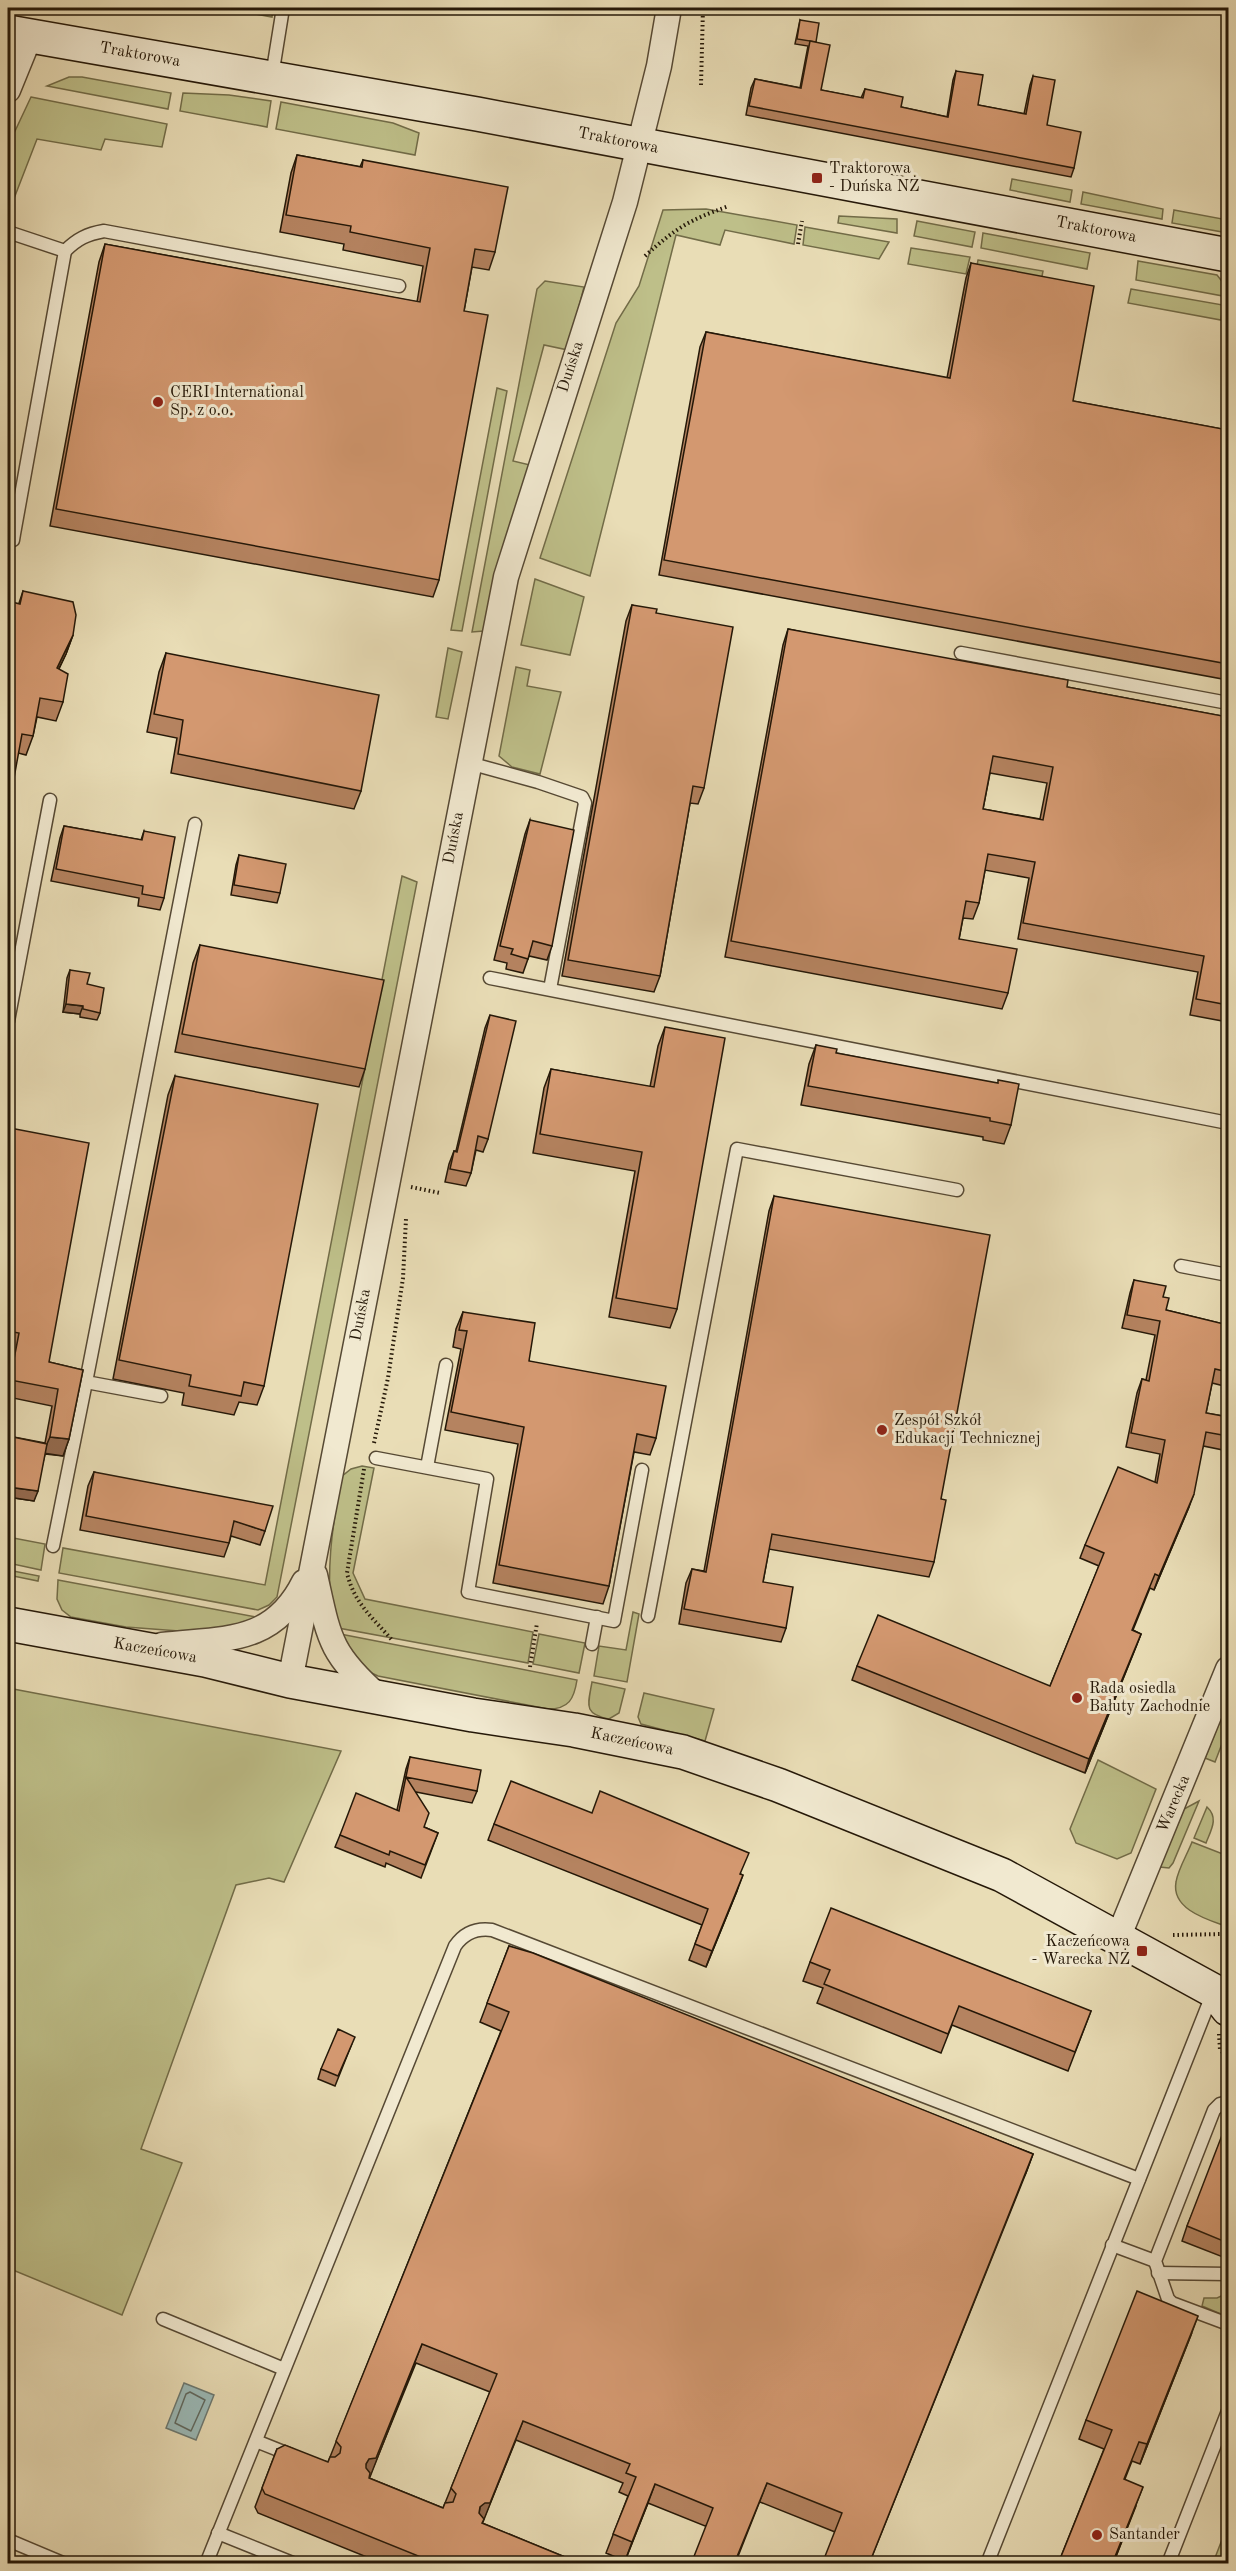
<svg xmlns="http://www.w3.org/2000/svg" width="1236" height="2571" font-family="'Old Standard TT',serif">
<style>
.green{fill:#bebf89;stroke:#726c48;stroke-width:1.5}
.water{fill:#9bbab8;stroke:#6c7972;stroke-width:1.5}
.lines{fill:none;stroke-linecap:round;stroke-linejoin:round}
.shore{stroke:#606960;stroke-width:1.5}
.lane-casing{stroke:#564934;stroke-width:15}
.street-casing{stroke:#564934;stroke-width:27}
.secondary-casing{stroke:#251808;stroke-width:36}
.path{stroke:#251808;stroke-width:4;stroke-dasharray:1.5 3;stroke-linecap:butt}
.lane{stroke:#f1e9d0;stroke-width:12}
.street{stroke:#f1e9d0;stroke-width:24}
.secondary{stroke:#f1e9d0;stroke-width:33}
.wall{fill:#b58360;stroke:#251808;stroke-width:1.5;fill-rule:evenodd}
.shaded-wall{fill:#946a4e;stroke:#251808;stroke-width:1.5}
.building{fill:#d39870;stroke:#251808;stroke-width:1.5;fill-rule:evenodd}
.poi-dot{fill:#8f2418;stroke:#f1e9d0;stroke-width:2}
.labels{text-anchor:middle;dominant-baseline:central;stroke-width:6;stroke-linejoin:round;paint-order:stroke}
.street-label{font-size:16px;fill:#251808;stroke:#f1e9d0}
.poi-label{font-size:16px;fill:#251808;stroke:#f1e9d0;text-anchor:start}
</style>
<rect width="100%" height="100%" fill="#e9ddb6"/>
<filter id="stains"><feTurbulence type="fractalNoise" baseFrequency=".00333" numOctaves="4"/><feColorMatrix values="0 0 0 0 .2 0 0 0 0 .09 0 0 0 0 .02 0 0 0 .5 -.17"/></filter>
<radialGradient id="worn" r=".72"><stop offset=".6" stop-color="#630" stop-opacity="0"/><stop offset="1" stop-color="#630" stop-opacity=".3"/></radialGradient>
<!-- green -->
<g class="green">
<path d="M222 8H273L272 17Z"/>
<path d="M69 77H82L171 93 168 109 47 86Z"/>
<path d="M183 93 229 95 271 101 267 127 180 111Z"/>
<path d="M31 97 167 124 162 147 105 139 101 150 37 139 8 214V146Z"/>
<path d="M281 102 393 123 419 133 415 155 276 129Z"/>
<path d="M1012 179 1072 190 1070 202 1010 190Z"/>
<path d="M1083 192 1163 209 1162 219 1081 204Z"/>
<path d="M706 209 797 225 794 244 725 230 720 245 676 235 590 576 540 558 616 323 639 286 663 210Z"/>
<path d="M1174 210 1228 220V233L1172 223Z"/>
<path d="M839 216 897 219V233L838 223Z"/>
<path d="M917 221 975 232 972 247 914 236Z"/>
<path d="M805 227 889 242 879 259 803 245Z"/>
<path d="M983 233 1090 253 1087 269 981 248Z"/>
<path d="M911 248 970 257 966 274 908 264Z"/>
<path d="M978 260 1043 271 1040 287 975 276Z"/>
<path d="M1138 261 1217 275 1224 284 1223 296 1136 280Z"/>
<path d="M545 281 584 287 568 350 544 345 513 461 530 465 495 576 484 631 472 632 537 289Z"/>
<path d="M1131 289 1223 305 1221 320 1128 303Z"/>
<path d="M497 388 507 391 462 631 451 630Z"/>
<path d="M535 579 584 597 570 655 521 645Z"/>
<path d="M448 648 462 652 448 719 436 717Z"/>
<path d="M516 667 530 670 527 686 561 692 540 774 512 767 499 756Z"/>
<path d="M402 876 417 882 277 1597 269 1605 258 1610 59 1573 63 1548 265 1585Z"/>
<path d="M362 1466 374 1468 353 1573 365 1599 533 1632 528 1663 333 1627C325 1576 332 1528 341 1477L351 1469Z"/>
<path d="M8 1537 45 1544 41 1570 8 1563Z"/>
<path d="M8 1570 39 1576 38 1581 8 1575Z"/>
<path d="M58 1580 267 1619 253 1627 179 1631 126 1627 71 1617 62 1610 57 1599Z"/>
<path d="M633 1612 639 1614 627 1682 594 1676 599 1646 626 1650Z"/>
<path d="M335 1633 577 1680C574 1699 569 1709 548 1709L378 1676 363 1669Z"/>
<path d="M539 1634 585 1643 579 1673 533 1664Z"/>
<path d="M592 1682 625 1689 619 1713 609 1719C583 1714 588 1705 592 1682Z"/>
<path d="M8 1688 341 1751 284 1882 269 1878 236 1885 141 2149 182 2163 122 2315 8 2268Z"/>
<path d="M644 1693 714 1709 705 1741 641 1724 638 1717Z"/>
<path d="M1228 1713V1728L1215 1762 1205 1758 1222 1716Z"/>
<path d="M1098 1760 1156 1789 1131 1853 1117 1859 1076 1843 1070 1829Z"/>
<path d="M1199 1801 1173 1863 1169 1868 1160 1867 1184 1809Z"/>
<path d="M1207 1807C1219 1818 1211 1830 1206 1843L1194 1838Z"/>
<path d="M1192 1842 1228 1856V1927C1209 1920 1171 1910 1176 1882 1178 1869 1187 1855 1192 1842Z"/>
<path d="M1228 2293V2317L1202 2306 1204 2298H1217Z"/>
<path d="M1228 2524V2563H1213Z"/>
</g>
<!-- water -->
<path class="water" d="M184 2383 214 2395 196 2440 166 2428Z"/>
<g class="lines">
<!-- shore -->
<path class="shore" d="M190 2392 205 2400 191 2431 175 2423 186 2394Z"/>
<!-- lane casing -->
<g class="lane-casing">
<g id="lane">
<path d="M272 76 283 8"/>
<path d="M8 232 65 251 14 534 13 540 8 541"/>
<path d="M65 251C77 239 87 234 104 231L399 286"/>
<path d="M961 653 1228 703"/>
<path d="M469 763 538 782 582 797 585 803 550 989"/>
<path d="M490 978 1228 1123"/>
<path d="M8 1021 50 800"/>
<path d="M1181 1266 1228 1275"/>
<path d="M161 1396 86 1382 195 824"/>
<path d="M376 1458 487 1479 468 1592 614 1621 642 1470"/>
<path d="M427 1467 446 1365"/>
<path d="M53 1546 86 1382"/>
<path d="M648 1616 737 1149 957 1190"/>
<path d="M592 1644 597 1617"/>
<path d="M1228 2102 1220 2104 1214 2110 1155 2261 1168 2299 1172 2303 1228 2324"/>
<path d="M1112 2245 1155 2261"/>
<path d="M1158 2273 1228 2274"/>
<path d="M163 2319 284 2369"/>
<path d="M256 2441 291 2455"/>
<path d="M218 2533 295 2564"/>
<path d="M8 2540 65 2564"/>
<path d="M206 2564 455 1946C464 1933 477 1928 492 1930L1139 2179"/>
<path d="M987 2564 1212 1995"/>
<path d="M1168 2564 1228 2411"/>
</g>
</g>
<!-- street casing -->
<g class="street-casing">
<g id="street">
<path d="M8 90 30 36"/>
<path d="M315 1575C329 1638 329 1653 379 1697"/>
<path d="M162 1645C223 1638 273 1645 304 1582"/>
<path d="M290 1681 506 577 625 202 659 66 669 8"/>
<path d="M1118 1938 1228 1669"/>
</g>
</g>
<!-- secondary casing -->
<g class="secondary-casing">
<g id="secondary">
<path d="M8 32 477 114 1228 255"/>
<path d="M8 1624 205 1660 290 1681 473 1715 574 1730 683 1752 778 1785 1002 1875 1214 1991 1228 2009"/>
</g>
</g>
<!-- path -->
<g class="path">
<path d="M701 85 703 8"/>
<path d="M798 244 802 221"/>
<path d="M645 256C676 228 689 220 729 206"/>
<path d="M411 1187 440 1193"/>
<path d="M374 1443 388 1378 403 1278 406 1219"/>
<path d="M364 1469 347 1573C354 1603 373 1618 392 1640"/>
<path d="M530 1667 537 1623"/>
<path d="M1173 1935 1224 1934 1228 1936"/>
<path d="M1219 2034 1220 2050 1228 2057"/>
<path d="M1223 2515 1228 2513"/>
</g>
<!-- lane -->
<use href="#lane" class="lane"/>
<!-- street -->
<use href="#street" class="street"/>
<!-- secondary -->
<use href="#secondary" class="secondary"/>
</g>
<!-- wall -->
<g class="wall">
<path d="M800 20 816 42 821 90 861 98 865 89 901 107 947 117 953 80 956 71 978 105 1024 114 1030 85 1033 76 1047 125 1074 168 1071 177 746 115 751 88 755 79 800 88 808 46 795 44Z"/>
<path d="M297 155 360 167 363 160 495 252 489 270 472 267 464 311 439 580 433 597 50 526 99 262 105 244 417 302 423 266 343 250 344 244 280 232 291 173Z"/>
<path d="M971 263 1073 401 1228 430V680L659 575 700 347 706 332 947 378 966 278Z"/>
<path d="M23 591 73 635 66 654 59 669 63 702 56 721 37 717 33 736 26 755 18 753 19 603Z"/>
<path d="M632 605 656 613 704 788 698 804 690 803 660 976 654 992 562 976 626 621Z"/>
<path d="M788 629 1067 687 1228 717V1022L1190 1015 1198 972 1018 939 1029 878 985 870 979 903 973 919 963 918 959 939 1008 993 1002 1009 725 957 783 645ZM990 773 1047 783 1040 819 983 809Z"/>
<path d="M166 653 361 791 354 809 171 773 177 738 147 732 159 672Z"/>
<path d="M530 820 552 946 547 960 529 956 523 973 506 969 507 963 494 960 525 834Z"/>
<path d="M64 826 141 840 144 831 164 898 160 910 138 906 139 898 51 881 60 838Z"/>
<path d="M239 855 280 893 277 903 231 895 236 865Z"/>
<path d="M200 945 365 1069 359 1087 175 1052 193 963Z"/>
<path d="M70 970 87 984 100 1013 97 1020 80 1017V1014L63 1012 67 978Z"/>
<path d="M490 1015 488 1139 483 1152 476 1150 471 1173 466 1186 445 1182 449 1164 454 1151H456L485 1028Z"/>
<path d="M665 1027 677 1309 670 1328 609 1317 635 1171 533 1153 544 1088 551 1069 650 1087 658 1046Z"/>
<path d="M816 1045 1011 1125 1004 1144 983 1140V1137L801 1105 809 1064Z"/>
<path d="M175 1076 264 1386 257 1405 239 1402 234 1415 182 1405 184 1393 113 1379 168 1095Z"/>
<path d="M8 1142 49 1362 83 1370 69 1439 63 1456 45 1454 34 1501 8 1497V1436L45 1443 52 1406 8 1397V1378L13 1350 8 1349Z"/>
<path d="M774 1196 941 1499 934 1562 929 1577 769 1549 763 1582 786 1628 781 1642 679 1624 686 1583 692 1569 704 1571 769 1211Z"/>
<path d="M1134 1280 1163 1297 1166 1310 1228 1325V1387L1212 1383 1206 1413 1228 1417V1451L1203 1446 1189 1507 1154 1590 1150 1588 1133 1630 1141 1634 1085 1773 852 1680 857 1666 1050 1686 1099 1566 1080 1558 1085 1545 1155 1482 1160 1454 1126 1447 1137 1393 1142 1379 1146 1380 1155 1335 1122 1328 1130 1293Z"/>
<path d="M463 1312 529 1361 656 1438 650 1455 634 1452 609 1586 603 1604 493 1583 518 1444 445 1430 461 1349 453 1347 456 1329Z"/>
<path d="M94 1472 265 1531 260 1545 231 1536 229 1543 224 1557 80 1530 88 1486Z"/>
<path d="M410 1757 477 1791 472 1803 416 1792 424 1827 438 1833 421 1878 386 1863 385 1867 335 1847 340 1835 397 1810 406 1769Z"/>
<path d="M494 1824 741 1874 737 1891 706 1967 689 1960 702 1925 488 1840Z"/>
<path d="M509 1946 1033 2154 1026 2173 835 2532 760 2502 705 2526 648 2503 625 2561 606 2553 628 2496 619 2492 623 2483 516 2440 482 2523 582 2564H384L258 2513 255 2507 277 2449 328 2462 330 2457 501 2031 480 2022ZM416 2363 490 2392 443 2508 369 2478Z"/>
<path d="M810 1962 1091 2011 1068 2071 952 2025 941 2053 817 2003 823 1988 803 1981Z"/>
<path d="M351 2046 335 2086 318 2079 321 2069Z"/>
<path d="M1228 2132V2259L1182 2241 1187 2226Z"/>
<path d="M1191 2335 1140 2464 1132 2461 1125 2479 1136 2506 1113 2564H1058L1104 2449 1079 2439 1086 2420Z"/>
</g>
<!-- shaded-wall -->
<g class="shaded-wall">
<path d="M73 635 66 654 50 686 57 668Z"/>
<path d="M66 1004 83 1006 80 1014 63 1012Z"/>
<path d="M50 1437 69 1439 63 1456 43 1453Z"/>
<path d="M8 1487 38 1491 34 1501 8 1497Z"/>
<path d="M1194 1494 1189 1507 1154 1590 1159 1576Z"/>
<path d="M1141 1634 1136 1647 1085 1773 1089 1759Z"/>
<path d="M743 1875 737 1891 706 1967 712 1951Z"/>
<path d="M1033 2154 1026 2173 869 2564Z"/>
<path d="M1198 2316 1191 2335 1140 2464 1147 2444Z"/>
<path d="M422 2344 370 2477 359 2483 366 2464Z"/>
<path d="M523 2421 483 2522H478L480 2507Z"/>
<path d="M767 2483 735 2564H734Z"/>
<path d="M655 2484 648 2503 625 2561 632 2542Z"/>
<path d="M1143 2487 1113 2564H1112Z"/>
</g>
<!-- building -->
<g class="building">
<path d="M800 20 819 23 816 42 797 39Z"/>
<path d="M810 41 830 45 821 90 863 98 865 89 903 97 901 107 948 117 956 71 983 75 978 105 1026 114 1033 76 1055 80 1047 125 1081 132 1074 168 749 106 755 79 801 88Z"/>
<path d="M297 155 362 167 363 160 508 187 495 252 475 249 464 311 488 315 439 580 56 509 105 244 420 302 430 248 350 232 351 226 286 215Z"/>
<path d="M971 263 1094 286 1073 401 1228 430V664L664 560 706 332 950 378Z"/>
<path d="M23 591 73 602 76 615 73 635 57 668 68 674 63 702 40 698 33 736 22 734 8 811V601L20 604Z"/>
<path d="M632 605 657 609 656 613 733 627 704 788 693 786 660 976 568 960Z"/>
<path d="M788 629 1068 680 1067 687 1228 717V1005L1196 999 1204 956 1023 923 1035 862 988 854 979 903 966 901 959 939 1017 949 1008 993 731 941ZM993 756 1053 767 1043 820 983 809Z"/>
<path d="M166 653 379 695 361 791 178 754 183 720 154 714Z"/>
<path d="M530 820 574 830 552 946 533 941 528 959 511 954 513 949 500 946Z"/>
<path d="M64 826 142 840 144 831 175 837 164 898 142 894 143 886 56 869Z"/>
<path d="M239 855 286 864 280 893 234 885Z"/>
<path d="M200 945 384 980 365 1069 182 1034Z"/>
<path d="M70 970 90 973 87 984 104 988 100 1013 83 1009V1006L66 1004Z"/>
<path d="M490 1015 516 1021 488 1139 478 1136 471 1173 450 1169 454 1151 457 1152Z"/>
<path d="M665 1027 725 1038 677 1309 616 1298 642 1152 540 1134 551 1069 654 1087Z"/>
<path d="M816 1045 837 1049 836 1053 998 1083V1080L1019 1084 1011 1125 990 1121V1118L808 1086Z"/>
<path d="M175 1076 318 1104 264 1386 244 1382 241 1396 189 1386 191 1375 119 1360Z"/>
<path d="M10 1128 89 1143 49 1362 83 1370 69 1439 50 1437 58 1389 10 1380 19 1333 8 1331V1142Z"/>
<path d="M774 1196 990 1235 941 1499 946 1500 934 1562 772 1534 763 1582 793 1587 786 1628 684 1609 692 1569 706 1572Z"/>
<path d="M1134 1280 1166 1286 1163 1297 1169 1298 1166 1310 1228 1325V1372L1215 1369 1206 1413 1228 1417V1436L1206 1432 1194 1494 1159 1576 1155 1574 1132 1630 1141 1634 1089 1759 857 1666 878 1615 1050 1686 1104 1553 1085 1545 1118 1467 1157 1483 1165 1440 1131 1433 1142 1379 1149 1381 1160 1321 1127 1315Z"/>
<path d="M463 1312 535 1323 529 1361 666 1386 656 1438 637 1434 609 1586 499 1565 524 1427 451 1412 467 1331 459 1330Z"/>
<path d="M8 1436 47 1444 38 1491 8 1487Z"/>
<path d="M94 1472 273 1506 265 1531 234 1521 229 1543 86 1516Z"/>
<path d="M410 1757 481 1770 477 1791 406 1777 429 1813 424 1827 438 1833 425 1865 390 1851 389 1855 340 1835 356 1793 399 1811Z"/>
<path d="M511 1781 592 1813 600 1791 749 1853 740 1874 743 1875 712 1951 695 1944 708 1909 494 1824Z"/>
<path d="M831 1908 1091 2011 1075 2052 959 2006 948 2034 824 1984 830 1970 810 1962Z"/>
<path d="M509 1946 533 1953 1033 2154 869 2564H822L842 2513 767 2483 734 2564H691L713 2508 655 2484 632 2542 613 2534 636 2477 626 2473 630 2464 523 2421 490 2503H485L480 2507 479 2513 484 2519 482 2523 582 2564H438L265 2494 262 2488 277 2449 285 2445 328 2462 330 2457H335L340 2453 341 2447 336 2441 509 2012 487 2003ZM422 2344 497 2374 451 2488 456 2494 453 2502 445 2503 443 2508 369 2478 370 2473 366 2468V2464L369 2459 376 2458Z"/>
<path d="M338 2029 355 2037 338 2076 321 2069Z"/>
<path d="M1224 2130 1228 2132V2243L1187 2226Z"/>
<path d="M1137 2291 1198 2316 1147 2444 1139 2442 1124 2479 1143 2487 1112 2564H1058L1112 2430 1086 2420Z"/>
</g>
<!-- markers -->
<g class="poi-dot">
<rect x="811" y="172" width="12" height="12" rx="3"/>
<circle cx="158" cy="402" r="6"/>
<circle cx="882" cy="1430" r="6"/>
<circle cx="1077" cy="1698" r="6"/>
<rect x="1136" y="1945" width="12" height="12" rx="3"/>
<circle cx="1097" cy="2535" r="6"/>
</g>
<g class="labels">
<!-- street labels -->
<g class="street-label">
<text transform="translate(140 55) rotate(10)">Traktorowa</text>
<text transform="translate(618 141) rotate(11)">Traktorowa</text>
<text transform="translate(1096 230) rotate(11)">Traktorowa</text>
<text transform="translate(571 367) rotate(-72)">Duńska</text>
<text transform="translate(454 838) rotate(-79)">Duńska</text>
<text transform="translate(361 1315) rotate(-79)">Duńska</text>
<text transform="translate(155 1651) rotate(10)">Kaczeńcowa</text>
<text transform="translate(632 1742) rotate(12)">Kaczeńcowa</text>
<text transform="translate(1174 1804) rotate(-67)">Warecka</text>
</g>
<!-- poi labels -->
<g class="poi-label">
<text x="829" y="169">Traktorowa<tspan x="829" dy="18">- Duńska NŻ</tspan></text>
<text x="170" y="393">CERI International<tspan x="170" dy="18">Sp. z o.o.</tspan></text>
<text x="894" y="1421">Zespół Szkół<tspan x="894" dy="18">Edukacji Technicznej</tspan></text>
<text x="1089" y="1689">Rada osiedla<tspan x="1089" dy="18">Bałuty Zachodnie</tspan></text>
<text x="1130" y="1942" text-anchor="end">Kaczeńcowa<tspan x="1130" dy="18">- Warecka NŻ</tspan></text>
<text x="1109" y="2535">Santander</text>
</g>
</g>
<!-- margin -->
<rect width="1236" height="2571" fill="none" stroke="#e9ddb6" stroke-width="30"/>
<rect x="9" y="9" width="1218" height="2553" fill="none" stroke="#251808" stroke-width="3"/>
<rect x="15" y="15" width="1206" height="2541" fill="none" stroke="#251808" stroke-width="1.5"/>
<rect width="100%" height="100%" filter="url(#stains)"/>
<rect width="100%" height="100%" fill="url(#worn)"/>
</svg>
